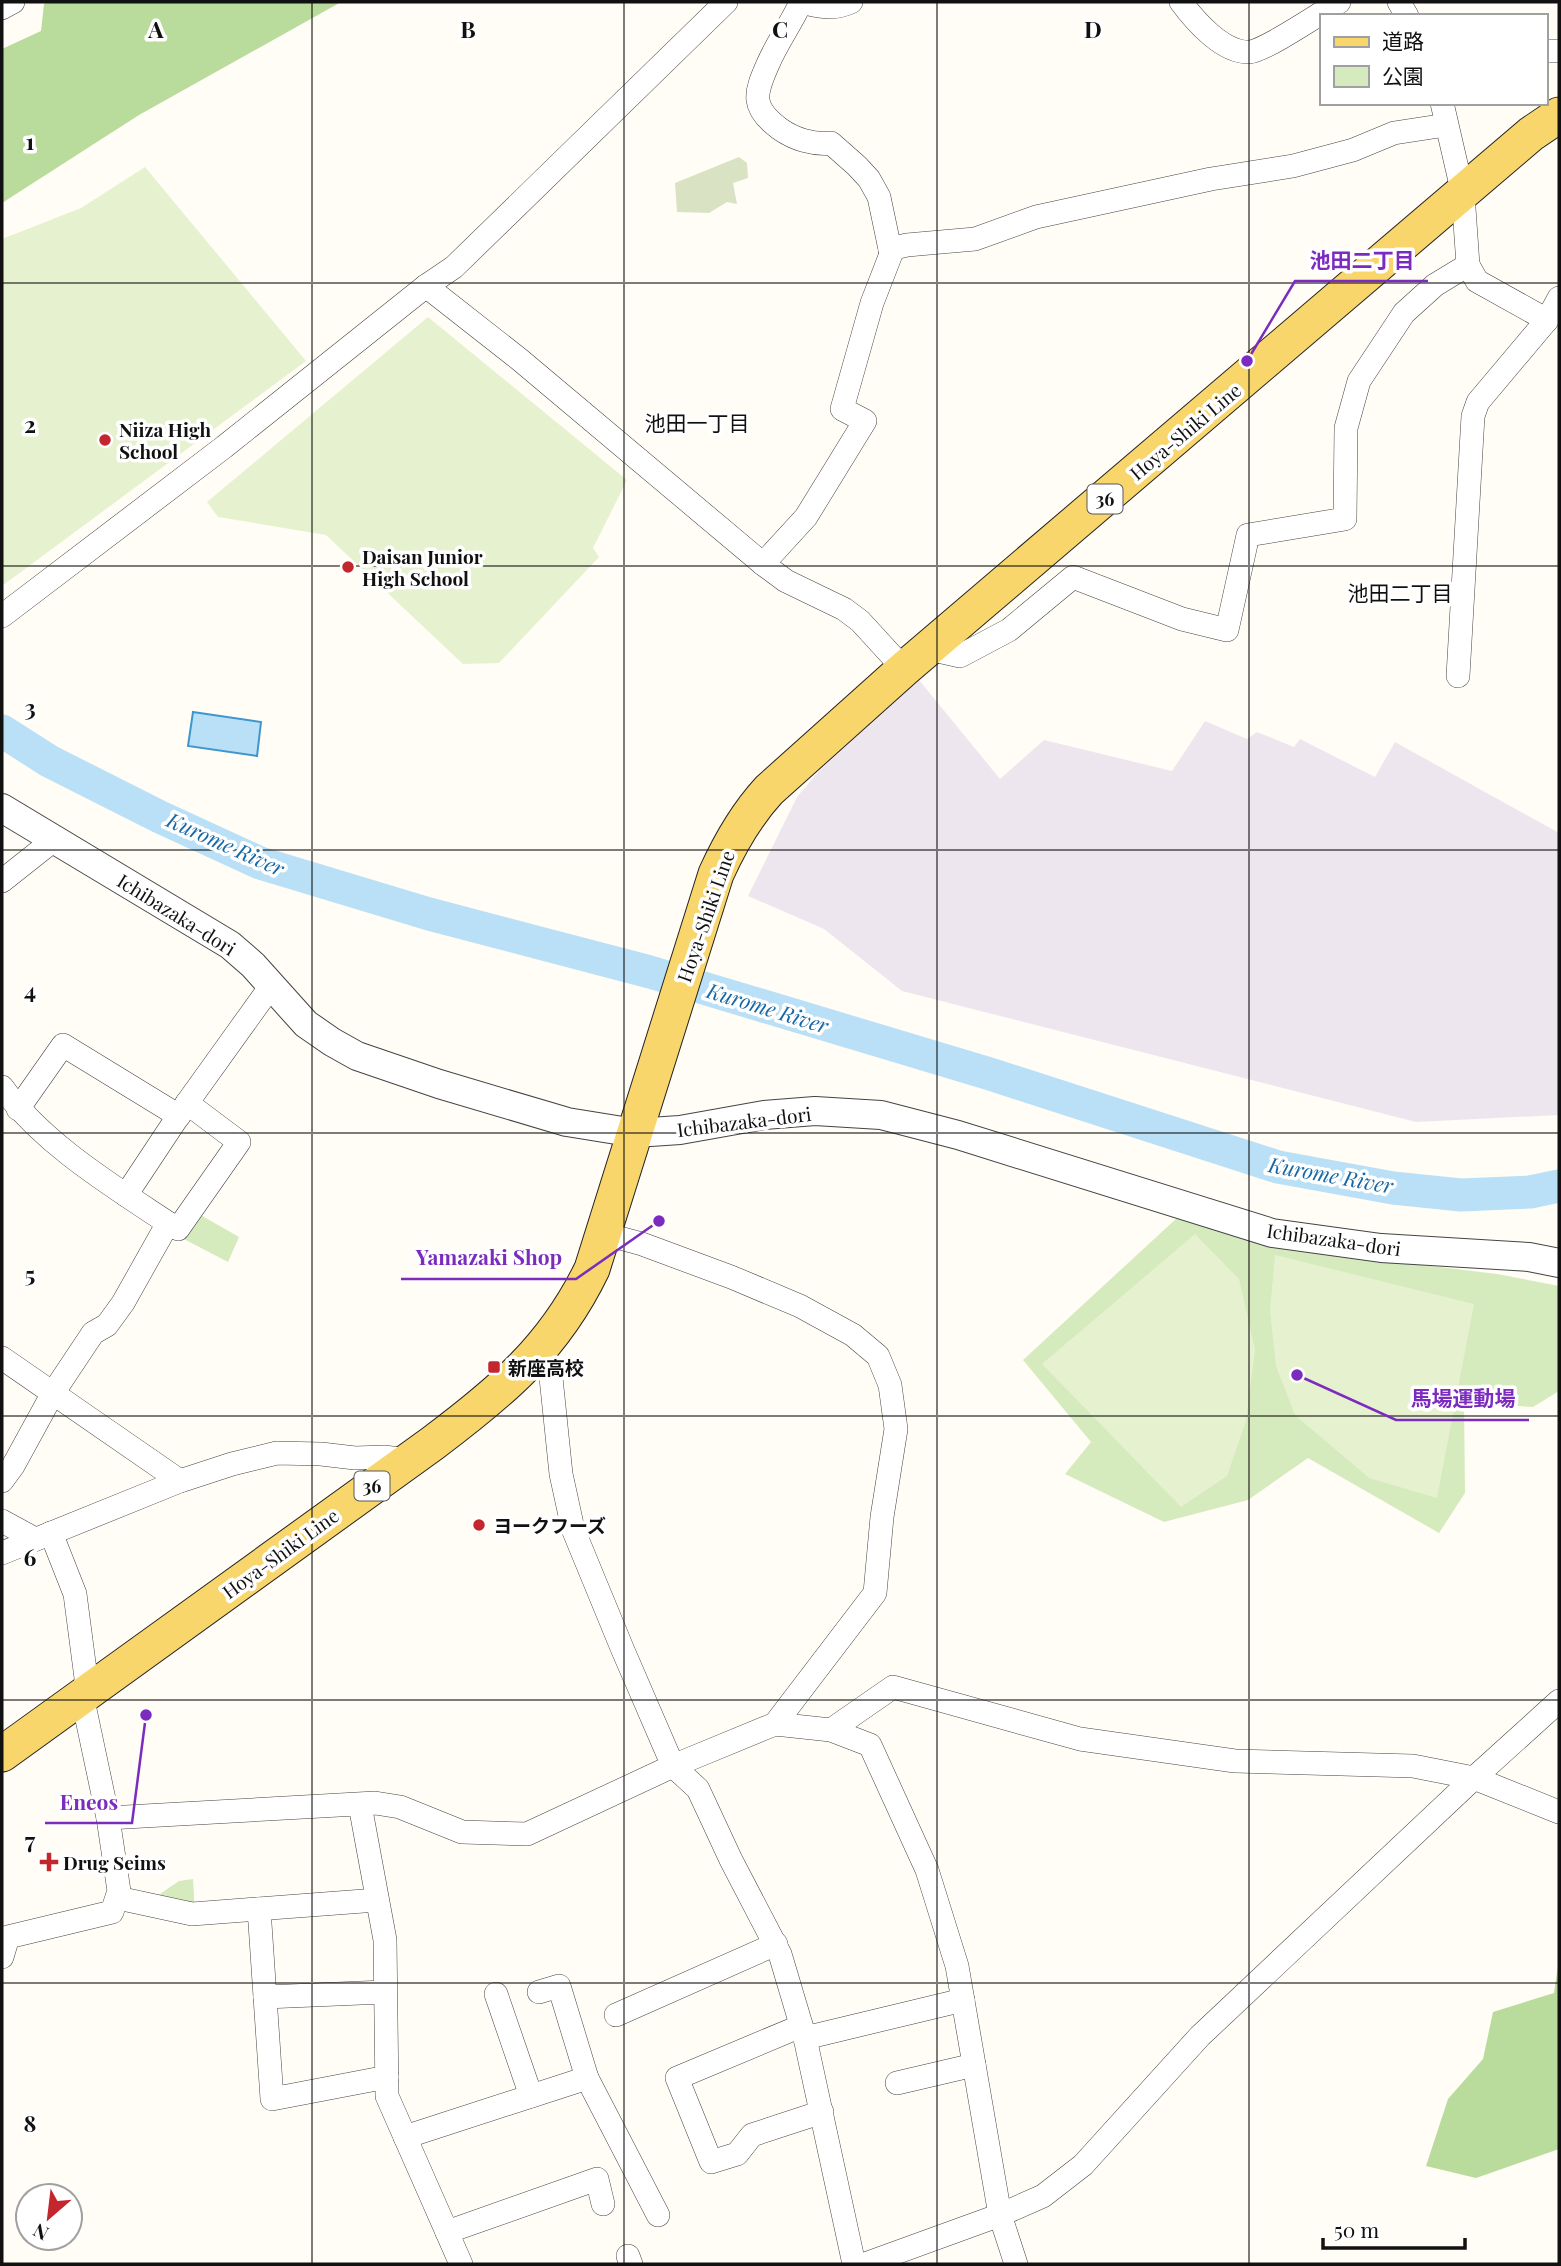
<svg xmlns="http://www.w3.org/2000/svg" width="1561" height="2266" font-family="'Playfair Display','Noto Sans JP',serif">
<style>
.industrial{fill:#eee6ef}
.green{fill:#d5ebbd}
.forest{fill:#b9dc9c}
.cemetery{fill:#d9e3c4}
.pitch{fill:#e6f2cf}
.water{fill:#b9e0f7;stroke:#3f96cf;stroke-width:2}
.lines{fill:none;stroke-linecap:round;stroke-linejoin:round}
.river{stroke:#b9e0f7;stroke-width:33}
.minor-casing{stroke:#444;stroke-width:24}
.tertiary-casing{stroke:#444;stroke-width:30}
.primary-casing{stroke:#222;stroke-width:37}
.minor{stroke:#fff;stroke-width:23}
.tertiary{stroke:#fff;stroke-width:28}
.primary{stroke:#f9d66b;stroke-width:35}
.grid{fill:none;stroke:#111;stroke-width:2;stroke-opacity:0.55}
.poi-dot{fill:#c4262e;stroke:#fff;stroke-width:2.5}
.labels{text-anchor:middle;dominant-baseline:central;stroke-width:7;stroke-linejoin:round;paint-order:stroke}
.shield{fill:#fff;stroke:#585858;stroke-width:2}
.shield-label{font-size:18px;font-weight:bold;fill:#111}
.poi-label{font-size:19px;font-weight:bold;fill:#111;stroke:#fff;text-anchor:start}
.street-label{font-size:19px;fill:#111;stroke:#fff}
.neighbourhood-label{font-size:21px;fill:#111;stroke:#fff}
.water-label{font-size:21px;font-style:italic;fill:#1768a6;stroke:#fff}
.grid-label{font-size:23px;text-anchor:middle;font-weight:bold;fill:#111;stroke:#fff;stroke-width:7;stroke-linejoin:round;paint-order:stroke}
.leader{fill:none;stroke:#7b2cbf;stroke-width:2.5}
.callout-dot{fill:#7b2cbf;stroke:#fff;stroke-width:2.5}
.callout-label{font-size:21px;text-anchor:middle;font-weight:bold;fill:#7b2cbf;stroke:#fff;stroke-width:7;stroke-linejoin:round;paint-order:stroke}
</style>
<rect width="100%" height="100%" fill="#fffdf5"/>
<!-- industrial -->
<path class="industrial" d="M919 680 1000 779 1044 740 1172 771 1205 721 1247 739 1257 732 1294 747 1300 739 1375 777 1395 742 1559 833V1115L1416 1122 902 991 824 929 748 896 797 797 820 770Z"/>
<!-- green -->
<g class="green">
<path d="M197 1213 239 1237 228 1262 180 1237Z"/>
<path d="M1178 1217 1274 1247 1497 1274 1559 1286V1391L1533 1407 1464 1403 1465 1493 1439 1533 1308 1458 1248 1500 1164 1522 1065 1474 1091 1442 1023 1360Z"/>
<path d="M193 1879 195 1912 157 1896 179 1881Z"/>
</g>
<!-- forest -->
<g class="forest">
<path d="M47 2H341L139 115 2 203V49L41 31 44 4Z"/>
<path d="M1559 1960V2149L1476 2178 1426 2166 1448 2099 1483 2059 1493 2012 1554 1993Z"/>
</g>
<!-- cemetery -->
<path class="cemetery" d="M739 157 747 163 748 178 733 183 737 204 727 202 709 213 677 212 675 183Z"/>
<!-- pitch -->
<g class="pitch">
<path d="M145 167 306 361 2 586V239L81 208Z"/>
<path d="M428 317 627 480 593 548 599 557 499 663 463 664 326 535 218 517 207 502Z"/>
<path d="M1195 1234 1239 1279 1255 1350 1246 1421 1227 1476 1181 1507 1042 1364Z"/>
<path d="M1275 1255 1474 1304 1437 1498 1369 1478 1295 1415 1276 1366 1270 1311Z"/>
</g>
<!-- water -->
<path class="water" d="M193 712 261 722 257 756 188 746Z"/>
<g class="lines">
<!-- river -->
<path class="river" d="M2 731 49 761 160 817 260 863 429 914 650 972 990 1074 1278 1167 1393 1188 1461 1195 1530 1192 1559 1186"/>
<!-- minor casing -->
<g class="minor-casing">
<g id="minor">
<path d="M801 2C819 7 834 10 851 2"/>
<path d="M1181 2C1195 21 1223 53 1249 52 1265 51 1322 12 1339 2"/>
<path d="M1399 2 1407 16"/>
<path d="M2 8 13 2"/>
<path d="M1545 51H1559"/>
<path d="M890 249 907 245 975 239 1036 217 1211 179 1293 166 1353 150 1394 133 1446 125"/>
<path d="M1468 265 1477 281 1547 320"/>
<path d="M426 286 519 359 763 564 786 581 844 609 860 621 904 669"/>
<path d="M763 564 806 517 865 421 842 409 872 303 891 254 879 197 869 179 857 166 831 143C813 145 794 139 780 129 750 107 755 93 768 64 777 43 792 22 801 2"/>
<path d="M2 616 224 447 426 286 454 267 726 2"/>
<path d="M929 649 960 656 1009 630 1073 577 1182 619 1227 630 1248 535 1345 519 1346 428 1359 381 1404 313 1435 285 1468 265 1463 194 1442 103"/>
<path d="M1458 676 1473 416 1478 402 1547 320 1559 298"/>
<path d="M2 881 55 839"/>
<path d="M2 1087C42 1143 111 1185 168 1223"/>
<path d="M18 1109 63 1045 179 1116"/>
<path d="M126 1195 187 1103 271 986"/>
<path d="M605 1234 642 1244 731 1277 800 1306 853 1335 878 1356 890 1385 896 1429 882 1517 875 1593 775 1724"/>
<path d="M536 1355 550 1368 561 1474 573 1529 622 1648 673 1766 698 1789 731 1860 780 1954 805 2038 854 2264"/>
<path d="M2 1358 180 1481"/>
<path d="M2 1481 13 1466 53 1393 93 1333 107 1325 123 1303 168 1223 178 1229 239 1142 187 1103"/>
<path d="M2 1521 35 1539"/>
<path d="M2 1553 180 1481 232 1464 277 1453 321 1454 355 1458 384 1457 407 1460"/>
<path d="M831 1730 893 1687 1080 1739 1235 1761 1413 1766 1474 1778 1559 1812"/>
<path d="M360 1805 385 1940 387 2096 461 2264"/>
<path d="M108 1818 375 1803 400 1807 462 1832 527 1834 673 1766 775 1724 831 1730 870 1745 927 1870 957 1966 1000 2215 1016 2264"/>
<path d="M118 1898 192 1914 377 1900"/>
<path d="M259 1909 272 2099 387 2077"/>
<path d="M2 1957 8 1937 112 1912 119 1891 108 1818 84 1705 86 1678 75 1594 51 1533"/>
<path d="M539 1992 559 1986 587 2078 658 2215"/>
<path d="M496 1994 531 2096"/>
<path d="M265 1997 385 1992"/>
<path d="M616 2015 776 1944"/>
<path d="M801 2026 677 2078 711 2162 737 2154 752 2135 822 2112"/>
<path d="M805 2038 963 2000"/>
<path d="M897 2083 974 2065"/>
<path d="M405 2137 587 2078"/>
<path d="M447 2232 597 2179 603 2204"/>
<path d="M628 2256 631 2264"/>
<path d="M865 2264 1000 2215 1043 2196 1083 2165 1200 2036 1474 1778 1559 1701"/>
</g>
</g>
<!-- tertiary casing -->
<g class="tertiary-casing">
<path id="tertiary" d="M2 808 230 945 253 965 306 1024 332 1042 357 1056 439 1084 567 1122 635 1133 680 1130 764 1115 815 1111 881 1115 958 1135 1272 1233 1381 1248 1529 1257 1559 1263"/>
</g>
<!-- primary casing -->
<g class="primary-casing">
<path id="primary" d="M2 1754 433 1443C501 1392 554 1348 592 1269L716 874C730 843 746 815 769 790L904 669 1531 134 1559 115"/>
</g>
<!-- minor -->
<use href="#minor" class="minor"/>
<!-- tertiary -->
<use href="#tertiary" class="tertiary"/>
<!-- primary -->
<use href="#primary" class="primary"/>
</g>
<!-- grid -->
<path class="grid" d="M312 2V2264M624 2V2264M937 2V2264M1249 2V2264M2 283H1559M2 566H1559M2 850H1559M2 1133H1559M2 1416H1559M2 1700H1559M2 1983H1559"/>
<!-- markers -->
<g class="poi-dot">
<circle cx="105" cy="440" r="7"/>
<circle cx="348" cy="567" r="7"/>
<rect x="487" y="1360" width="14" height="14" rx="3.5"/>
<circle cx="479" cy="1525" r="7"/>
<path d="M45.5 1851.5h7v7h7v7h-7v7h-7v-7h-7v-7h7z"/>
</g>
<g class="labels">
<!-- shield labels -->
<g class="shield">
<rect x="1087.5" y="484.5" width="35" height="29" rx="5"/>
<rect x="354.5" y="1471.5" width="35" height="29" rx="5"/>
</g>
<g class="shield-label">
<text x="1105" y="499">36</text>
<text x="372" y="1486">36</text>
</g>
<!-- poi labels -->
<g class="poi-label">
<text x="119" y="429">Niiza High<tspan x="119" dy="22">School</tspan></text>
<text x="362" y="556">Daisan Junior<tspan x="362" dy="22">High School</tspan></text>
<text x="508" y="1367">新座高校</text>
<text x="493" y="1525">ヨークフーズ</text>
<text x="63" y="1862">Drug Seims</text>
</g>
<!-- street labels -->
<g class="street-label">
<text transform="translate(1185 431) rotate(-40)">Hoya-Shiki Line</text>
<text transform="translate(177 914) rotate(32)">Ichibazaka-dori</text>
<text transform="translate(705 916) rotate(-71)">Hoya-Shiki Line</text>
<text transform="translate(744 1121) rotate(-7)">Ichibazaka-dori</text>
<text transform="translate(1334 1239) rotate(8)">Ichibazaka-dori</text>
<text transform="translate(280 1553) rotate(-36)">Hoya-Shiki Line</text>
</g>
<!-- neighbourhood labels -->
<g class="neighbourhood-label">
<text x="697" y="422">池田一丁目</text>
<text x="1400" y="592">池田二丁目</text>
</g>
<!-- water labels -->
<g class="water-label">
<text transform="translate(226 843) rotate(24)">Kurome River</text>
<text transform="translate(768 1007) rotate(17)">Kurome River</text>
<text transform="translate(1331 1174) rotate(10)">Kurome River</text>
</g>
</g>
<g class="grid-label">
<text x="156" y="38">A</text>
<text x="468" y="38">B</text>
<text x="780" y="38">C</text>
<text x="1093" y="38">D</text>
<text x="30" y="150">1</text>
<text x="30" y="433">2</text>
<text x="30" y="716">3</text>
<text x="30" y="999">4</text>
<text x="30" y="1283">5</text>
<text x="30" y="1566">6</text>
<text x="30" y="1849">7</text>
<text x="30" y="2132">8</text>
</g>
<!-- callouts -->
<path class="leader" d="M1247 361L1295 281H1428M659 1221L576 1279H401M1297 1375L1396 1420H1529M146 1715L132 1823H45"/>
<g class="callout-dot">
<circle cx="1247" cy="361" r="7"/>
<circle cx="659" cy="1221" r="7"/>
<circle cx="1297" cy="1375" r="7"/>
<circle cx="146" cy="1715" r="7"/>
</g>
<g class="callout-label">
<text x="1362" y="268">池田二丁目</text>
<text x="489" y="1265">Yamazaki Shop</text>
<text x="1463" y="1406">馬場運動場</text>
<text x="89" y="1810">Eneos</text>
</g>
<!-- border -->
<rect width="1561" height="2266" fill="none" stroke="#111111" stroke-width="7"/>
<!-- legend -->
<rect x="1320" y="14" width="228" height="91" fill="#ffffff" stroke="#a0a0a0" stroke-width="2"/>
<rect x="1334" y="37" width="35" height="10" fill="#f9d66b" stroke="#a0a0a0" stroke-width="2"/>
<text x="1382" y="49" font-size="21" fill="#111111">道路</text>
<rect x="1334" y="66" width="35" height="21" fill="#d5ebbd" stroke="#a0a0a0" stroke-width="2"/>
<text x="1382" y="84" font-size="21" fill="#111111">公園</text>
<!-- north arrow -->
<g transform="translate(49 2217) rotate(208)"><circle r="33" fill="#ffffff" stroke="#a0a0a0" stroke-width="2"/>
<path d="M0-5L12 26L0 18L-12 26Z" fill="#c4262e"/>
<text y="-10" font-size="19" font-weight="bold" text-anchor="middle" fill="#111111">N</text>
</g>
<!-- scale -->
<path d="M1323 2238v10h142v-10" fill="none" stroke="#111111" stroke-width="3.5"/>
<text x="1334" y="2238" font-size="21" fill="#111111" stroke="#ffffff" stroke-width="5" paint-order="stroke">50 m</text>
</svg>
